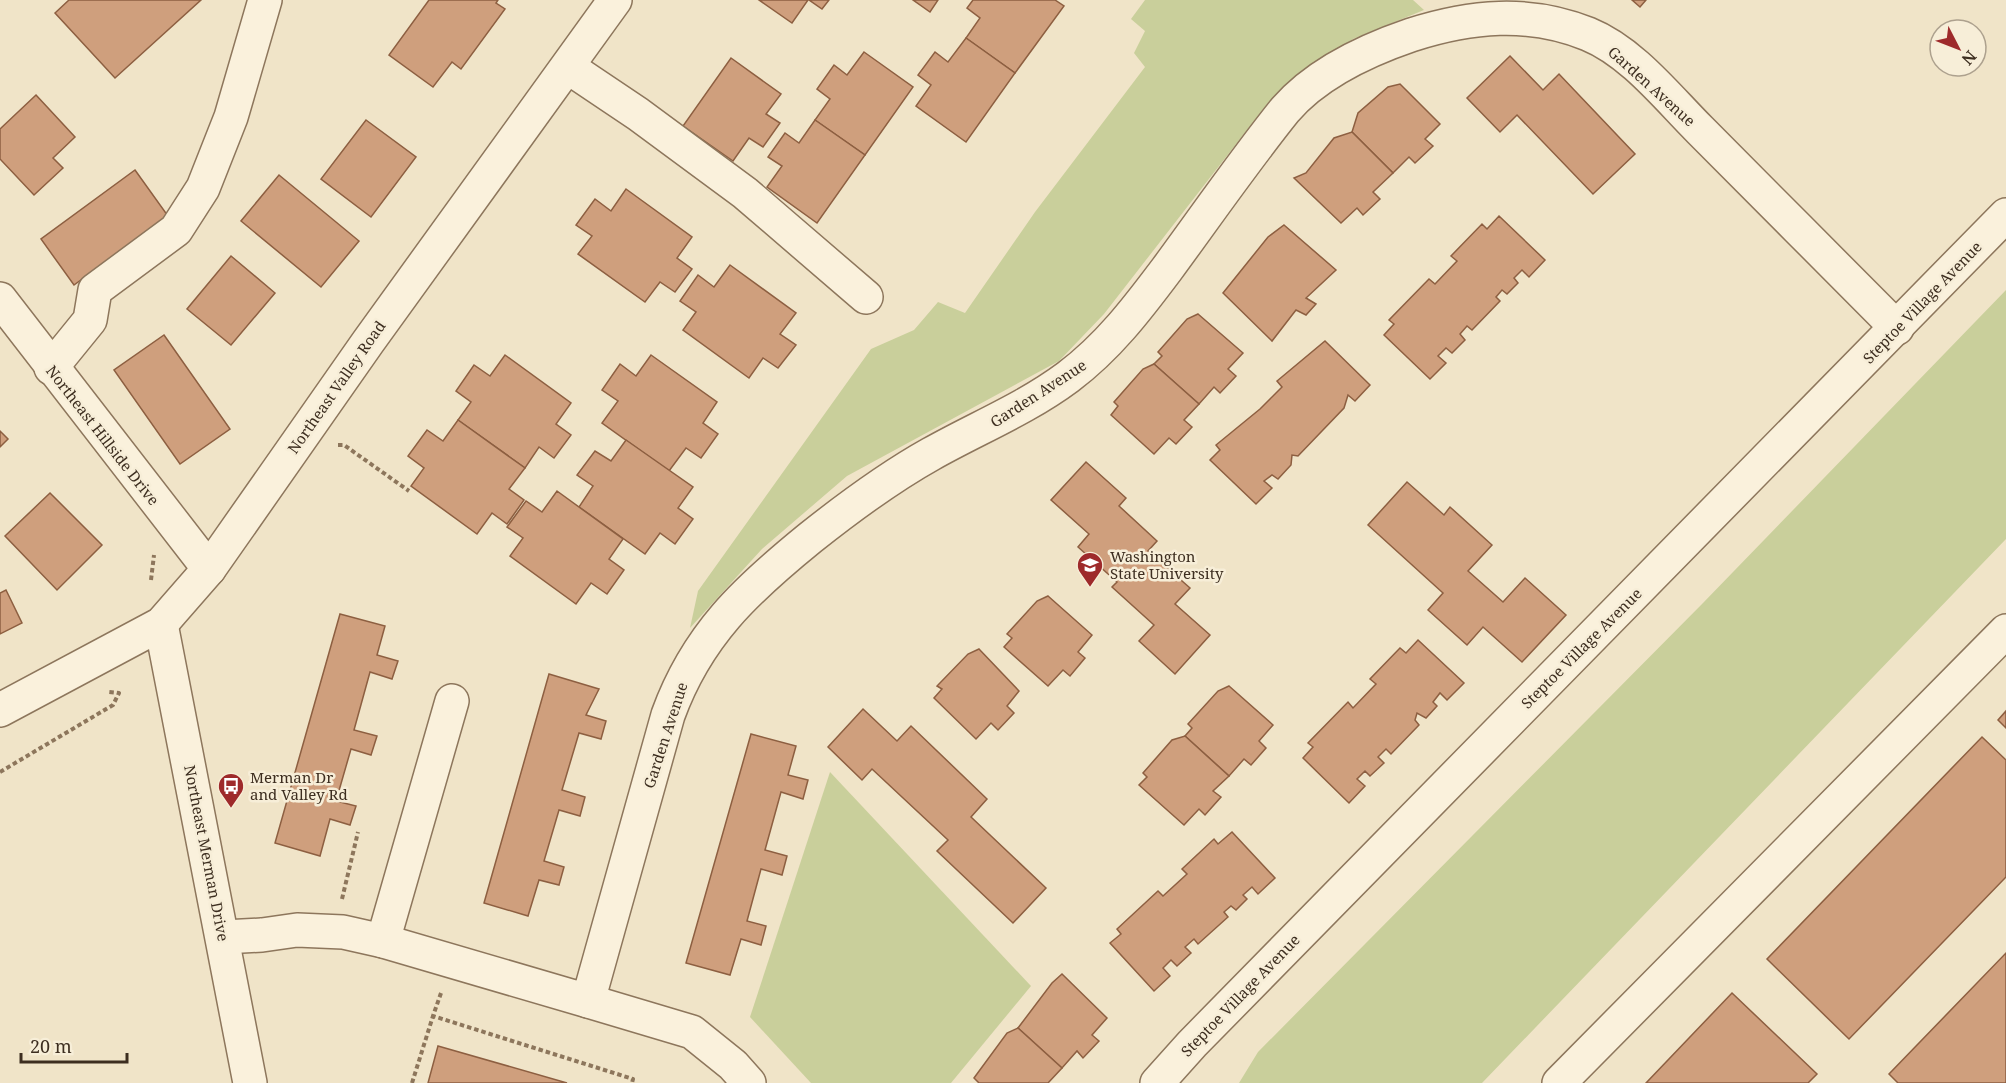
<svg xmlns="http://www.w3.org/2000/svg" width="2006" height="1083" font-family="'Noto Serif',serif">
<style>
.green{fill:#c9cf9b}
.building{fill:#cf9f7d;stroke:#8d5f41;stroke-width:1.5}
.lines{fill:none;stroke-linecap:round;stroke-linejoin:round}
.minor-casing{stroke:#8d765c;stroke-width:36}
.path{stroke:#8d765c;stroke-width:4;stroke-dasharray:4.5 3;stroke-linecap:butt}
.minor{stroke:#faf1dc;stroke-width:33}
.labels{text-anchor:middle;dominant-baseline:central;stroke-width:5;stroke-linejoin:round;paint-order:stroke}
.street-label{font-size:15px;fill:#3d2e20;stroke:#f7eed8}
.poi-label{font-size:15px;fill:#3d2e20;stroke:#f7eed8;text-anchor:start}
</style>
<rect width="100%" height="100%" fill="#f0e4c8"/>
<!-- green -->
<g class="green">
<path d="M1145 0H1413L1424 10 1353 39 1268 103 1104 314 1059 361 847 476 762 549 690 628 698 591 871 349 914 330 938 302 965 313 1035 212 1145 67 1134 53 1145 31 1131 19Z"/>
<path d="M2006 290V539L1482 1083H1239L1258 1052 1703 603Z"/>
<path d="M830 772 1031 986 951 1083H811L750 1017Z"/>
</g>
<!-- building -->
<g class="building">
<path d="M69 0H201L115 78 55 13Z"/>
<path d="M429 0H498L496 3 505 9 461 69 452 62 433 87 389 55Z"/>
<path d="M759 0H808L792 23Z"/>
<path d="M809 0H829L822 9Z"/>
<path d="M913 0H938L930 12Z"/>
<path d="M973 0H1055L1064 6 1015 73 966 38 980 18 967 8Z"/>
<path d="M1632 0H1646L1640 7Z"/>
<path d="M966 38 1015 73 966 142 916 106 931 85 918 75 935 52 948 62Z"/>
<path d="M864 52 913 87 865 155 815 120 830 99 817 89 834 65 847 75Z"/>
<path d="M1510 56 1543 90 1559 74 1635 154 1593 194 1517 115 1500 132 1467 98Z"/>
<path d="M731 58 781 94 766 114 780 123 763 147 749 138 733 161 683 126Z"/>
<path d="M1400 84 1440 124 1425 139 1433 146 1415 163 1409 157 1393 173 1352 132 1358 113 1388 87Z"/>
<path d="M36 95 75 137 53 158 63 168 34 195 0 159V129Z"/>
<path d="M366 120 416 157 371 217 321 179Z"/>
<path d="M815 120 865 155 817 223 767 187 782 166 768 157 785 133 799 143Z"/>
<path d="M1352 132 1393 173 1373 192 1380 199 1363 215 1357 208 1341 223 1294 178 1306 173 1334 138Z"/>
<path d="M135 170 168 216 74 285 41 239Z"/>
<path d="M279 175 359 241 321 287 241 221Z"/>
<path d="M626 189 692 237 677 258 692 269 675 292 660 282 645 302 578 254 592 236 576 225 595 199 611 211Z"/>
<path d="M1499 216 1545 260 1529 277 1522 270 1514 278 1518 283 1507 294 1502 290 1496 297 1500 301 1472 330 1467 326 1460 334 1465 340 1452 353 1446 348 1438 356 1446 363 1430 379 1384 335 1394 324 1389 320 1429 279 1435 284 1457 261 1451 256 1482 224 1487 229Z"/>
<path d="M1284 225 1336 270 1306 298 1316 304 1306 315 1296 310 1272 341 1223 293 1268 237Z"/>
<path d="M231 256 275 293 231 345 187 309Z"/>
<path d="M730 265 796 313 780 334 796 345 778 368 763 358 749 378 683 330 696 312 680 301 698 275 714 287Z"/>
<path d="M1198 314 1243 353 1228 369 1236 376 1220 393 1214 387 1199 404 1154 364 1162 356 1158 352 1187 319Z"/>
<path d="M164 335 230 429 180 464 114 370Z"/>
<path d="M1325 341 1370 385 1355 401 1348 395 1344 408 1298 456 1292 455 1291 465 1278 479 1272 475 1264 481 1272 488 1256 504 1210 460 1220 450 1216 445 1260 409 1282 387 1277 381Z"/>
<path d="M505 355 571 403 556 424 571 435 554 458 539 447 525 468 458 420 471 402 456 391 474 365 490 376Z"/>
<path d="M651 355 717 402 703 423 718 434 701 458 686 448 669 471 602 423 618 401 602 390 620 364 636 376Z"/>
<path d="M1154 364 1199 404 1184 420 1192 427 1176 444 1169 438 1154 454 1111 415 1118 406 1114 402 1143 369Z"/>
<path d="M458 420 525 468 509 489 524 500 507 524 492 513 477 534 411 486 424 468 408 456 427 430 443 441Z"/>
<path d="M0 431 8 439 0 447Z"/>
<path d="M626 440 693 487 678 508 693 519 675 544 660 533 645 554 579 507 593 486 577 475 595 451 611 461Z"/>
<path d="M1086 462 1126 498 1119 506 1157 541 1148 551 1190 588 1175 604 1210 635 1175 674 1139 641 1154 625 1112 587 1117 582 1078 547 1089 534 1051 500Z"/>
<path d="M1407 482 1444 515 1450 507 1492 545 1468 571 1503 602 1525 578 1566 615 1522 662 1483 627 1467 645 1428 610 1443 593 1368 525Z"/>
<path d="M557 491 623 539 609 559 624 570 607 594 591 583 576 604 510 556 523 538 507 527 526 501 542 512Z"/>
<path d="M50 493 102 545 57 590 5 536Z"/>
<path d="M6 590 22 623 0 634V593Z"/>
<path d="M1048 596 1092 635 1078 652 1085 658 1070 676 1063 670 1048 686 1004 647 1012 638 1007 634 1037 601Z"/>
<path d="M340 614 385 626 377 655 398 661 392 679 370 672 354 730 377 736 371 755 351 749 336 801 356 806 350 825 330 819 320 856 275 843Z"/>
<path d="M1418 640 1464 683 1447 700 1440 693 1433 702 1437 706 1426 718 1417 713 1415 720 1419 725 1391 754 1386 749 1378 757 1384 763 1370 776 1365 771 1357 779 1365 786 1349 803 1303 758 1313 747 1308 743 1348 702 1353 708 1376 684 1370 679 1400 648 1406 653Z"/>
<path d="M979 649 1019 691 1007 706 1014 713 998 730 991 723 976 739 934 698 942 689 937 686 968 654Z"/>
<path d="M549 674 599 689 586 715 606 721 601 739 579 733 562 790 585 797 580 816 559 810 544 861 564 867 559 885 539 880 528 916 484 903Z"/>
<path d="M1229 686 1273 725 1259 741 1266 748 1251 765 1244 759 1229 776 1185 736 1192 728 1188 724 1218 691Z"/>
<path d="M863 709 897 741 911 726 987 799 971 817 1046 888 1013 923 937 851 948 840 872 769 862 780 828 747Z"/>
<path d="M2006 711V728L1998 720Z"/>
<path d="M751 734 796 746 788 775 808 780 803 799 781 792 765 850 787 856 782 875 761 869 747 921 766 926 761 945 741 939 730 975 686 963Z"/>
<path d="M1185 736 1229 776 1213 791 1221 797 1205 815 1199 809 1184 825 1139 785 1147 777 1143 773 1172 740Z"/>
<path d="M1982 737 2006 760V877L1849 1039 1767 959Z"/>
<path d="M1232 832 1275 878 1258 894 1252 887 1243 895 1247 899 1236 910 1231 906 1224 912 1228 917 1198 944 1194 939 1185 947 1191 953 1177 966 1171 960 1163 968 1170 976 1154 991 1110 943 1121 934 1117 929 1158 891 1163 896 1187 874 1182 869 1214 839 1218 844Z"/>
<path d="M2006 953V1083H1898L1889 1074Z"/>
<path d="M1062 974 1107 1018 1092 1035 1099 1041 1083 1058 1077 1051 1062 1068 1018 1028 1052 983Z"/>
<path d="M1732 993 1817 1074 1808 1083H1646Z"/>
<path d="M1018 1028 1062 1068 1048 1083H979L974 1078 1007 1033Z"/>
<path d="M438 1046 567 1083H428Z"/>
</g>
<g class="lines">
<!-- minor casing -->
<g class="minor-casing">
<g id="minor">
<path d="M568 67 638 114 745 193 866 297"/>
<path d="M0 299 209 569"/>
<path d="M51 368 90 320 95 290 176 230 203 188 231 117 265 0"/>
<path d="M161 624 250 1083"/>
<path d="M0 710 161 624 209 569 368 342 615 0"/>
<path d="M224 937 262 935 297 930 343 932 383 941 588 1001 668 715C697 635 746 590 810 538 849 507 888 478 931 454 977 428 1025 409 1068 377 1108 347 1137 309 1167 269 1206 216 1244 161 1285 110 1316 74 1367 50 1411 35 1470 16 1529 10 1588 34 1632 52 1667 97 1700 130 1766 196 1831 262 1897 328"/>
<path d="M383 941 452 701"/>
<path d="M588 1001 692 1032 733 1065 749 1083"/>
<path d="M1157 1083 1192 1044 2006 215"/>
<path d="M1559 1083 2006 631"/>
</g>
</g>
<!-- path -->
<g class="path">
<path d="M338 445H344L409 491"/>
<path d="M151 580 154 555"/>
<path d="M0 772 113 705 119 693 109 692"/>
<path d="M342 899 358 832"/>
<path d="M441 993 433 1016 633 1079 632 1083"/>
<path d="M412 1083 433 1016"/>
</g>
<!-- minor -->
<use href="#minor" class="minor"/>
</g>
<!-- icons -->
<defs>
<g id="university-pin" transform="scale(1.35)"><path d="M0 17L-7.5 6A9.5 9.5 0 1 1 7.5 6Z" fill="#9e2a2b" stroke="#f7eed8"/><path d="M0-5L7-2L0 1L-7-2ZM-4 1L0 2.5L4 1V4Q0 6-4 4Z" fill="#fff"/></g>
<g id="bus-pin" transform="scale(1.35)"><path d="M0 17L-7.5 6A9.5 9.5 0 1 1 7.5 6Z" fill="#9e2a2b" stroke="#f7eed8"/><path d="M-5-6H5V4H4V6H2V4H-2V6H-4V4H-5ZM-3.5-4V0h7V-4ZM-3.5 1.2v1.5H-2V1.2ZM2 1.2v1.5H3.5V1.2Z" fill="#fff"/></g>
</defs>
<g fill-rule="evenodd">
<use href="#university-pin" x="1090" y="565"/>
<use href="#bus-pin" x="231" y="786"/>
</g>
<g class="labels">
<!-- street labels -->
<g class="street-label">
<text transform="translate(1652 86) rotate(42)">Garden Avenue</text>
<text transform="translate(1922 302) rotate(-46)">Steptoe Village Avenue</text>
<text transform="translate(336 387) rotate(-55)">Northeast Valley Road</text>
<text transform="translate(1038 393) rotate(-33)">Garden Avenue</text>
<text transform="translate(103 435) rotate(52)">Northeast Hillside Drive</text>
<text transform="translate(1581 648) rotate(-45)">Steptoe Village Avenue</text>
<text transform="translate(665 735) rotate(-72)">Garden Avenue</text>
<text transform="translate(207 853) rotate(79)">Northeast Merman Drive</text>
<text transform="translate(1240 995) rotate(-46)">Steptoe Village Avenue</text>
</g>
<!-- poi labels -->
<g class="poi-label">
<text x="1110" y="556">Washington<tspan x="1110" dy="17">State University</tspan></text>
<text x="250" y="777">Merman Dr<tspan x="250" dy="17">and Valley Rd</tspan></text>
</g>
</g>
<!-- north arrow -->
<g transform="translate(1958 48) rotate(132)"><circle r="28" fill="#f7eed8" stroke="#ada18e" stroke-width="1.5"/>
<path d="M0-4.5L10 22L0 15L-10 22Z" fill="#9e2a2b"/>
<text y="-9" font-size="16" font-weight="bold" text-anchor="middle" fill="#3d2e20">N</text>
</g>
<!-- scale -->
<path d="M21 1053v9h106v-9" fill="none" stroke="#3d2e20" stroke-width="3"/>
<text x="30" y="1053" font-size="18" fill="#3d2e20" stroke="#f7eed8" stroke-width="4.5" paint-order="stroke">20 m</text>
</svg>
